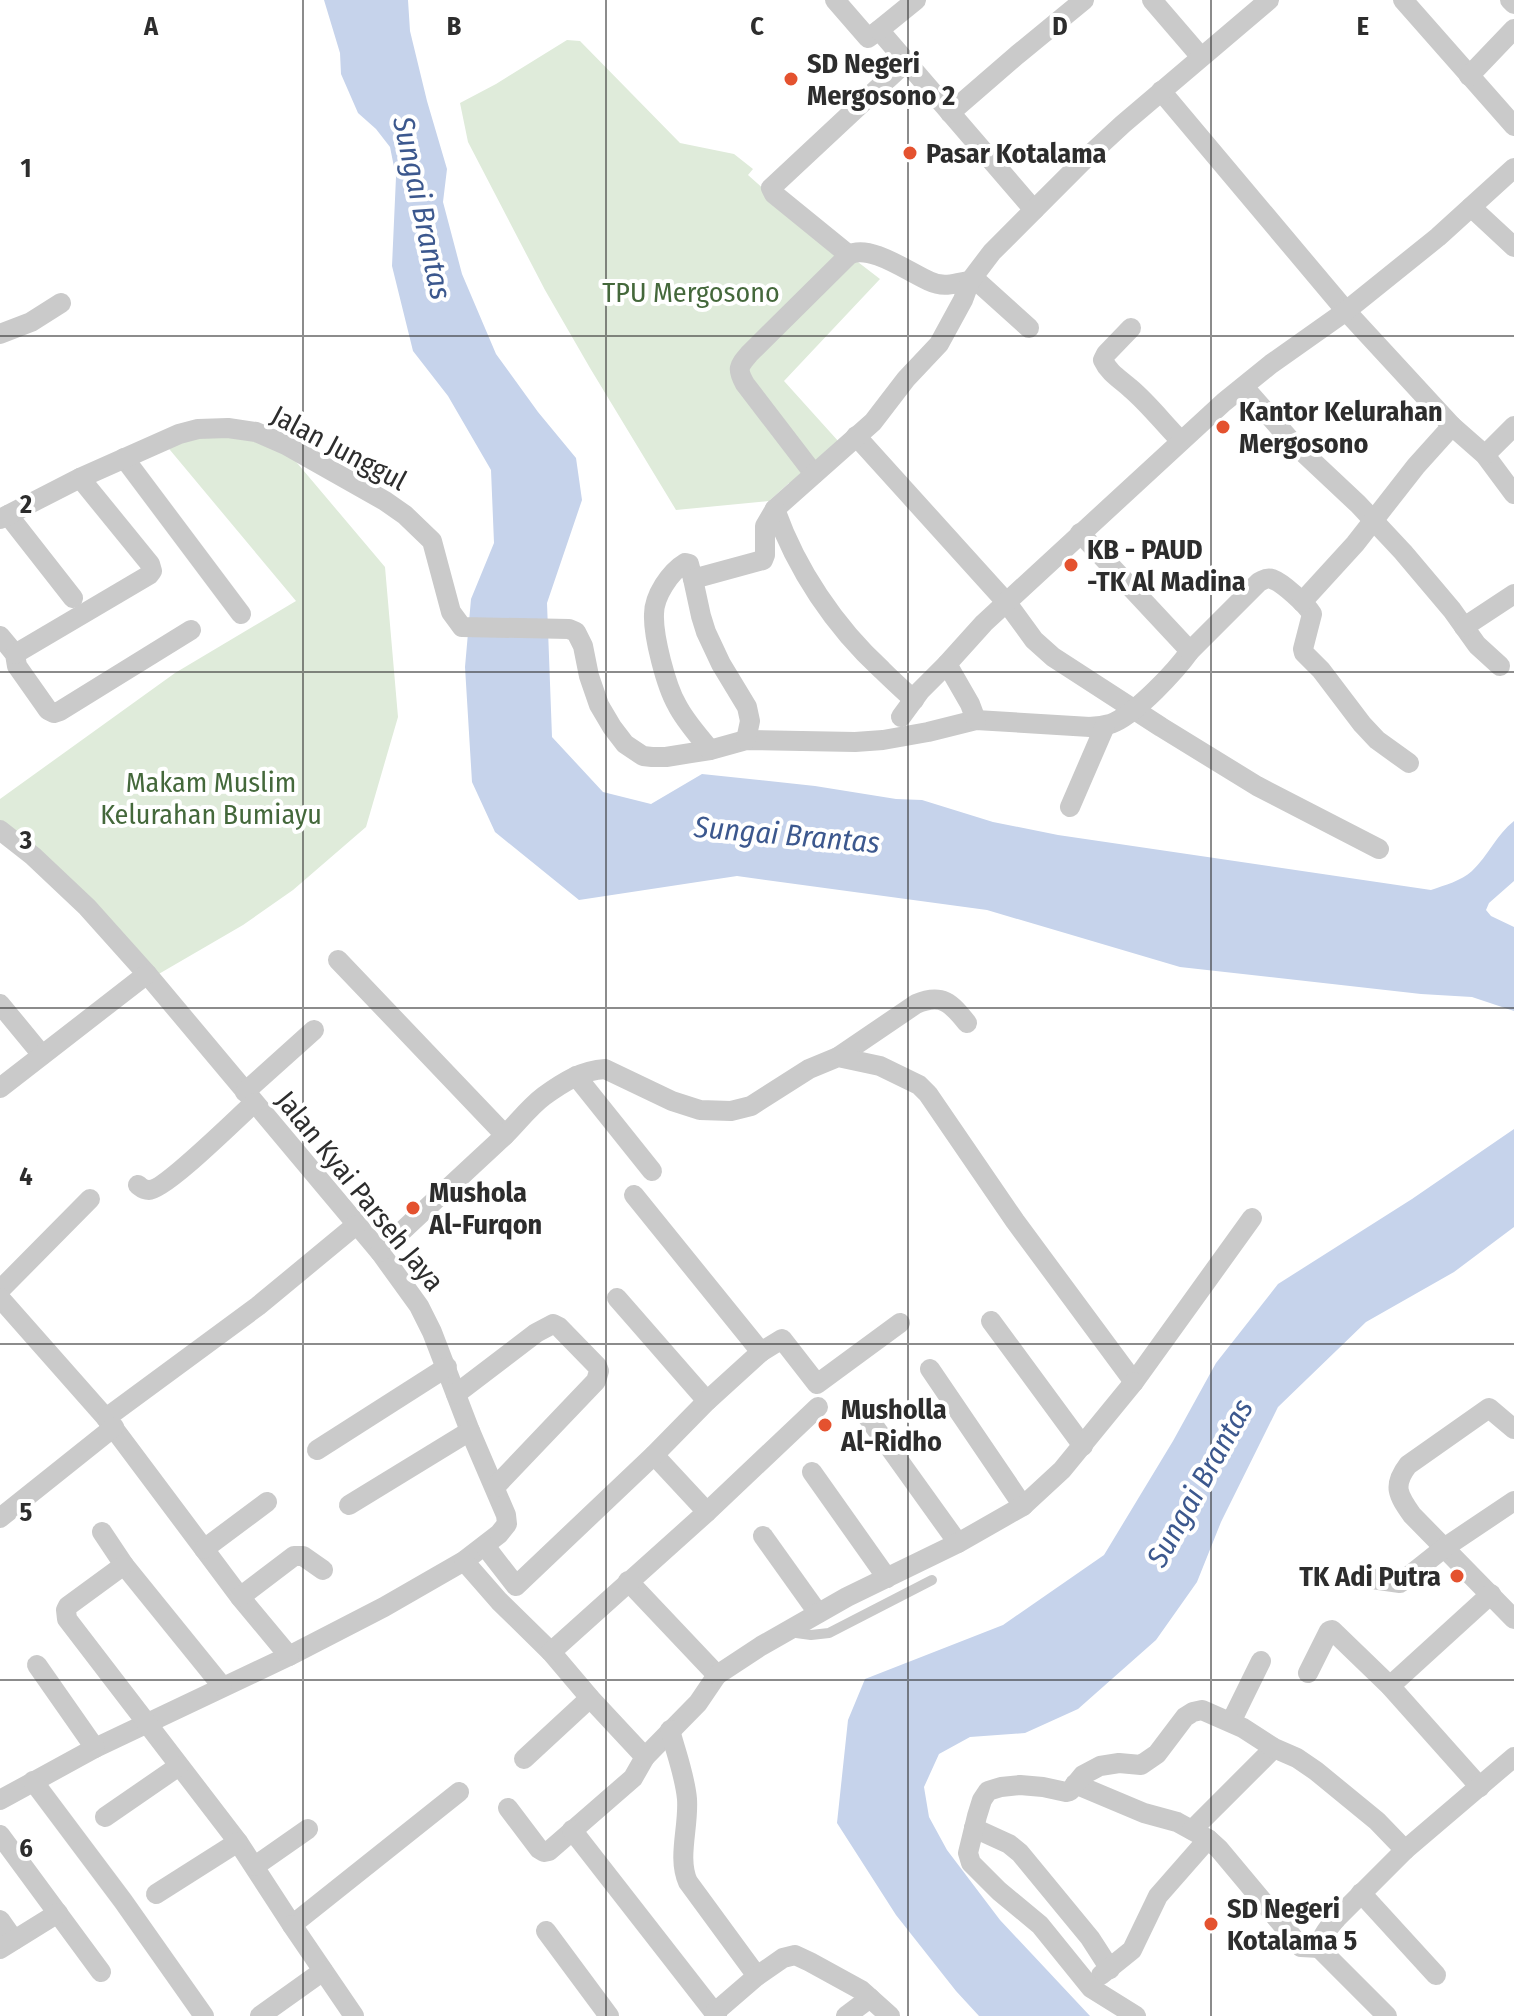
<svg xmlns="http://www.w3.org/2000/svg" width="1514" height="2016" font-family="'Fira Sans Condensed',sans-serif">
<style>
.green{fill:#dfebda}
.water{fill:#c6d3eb}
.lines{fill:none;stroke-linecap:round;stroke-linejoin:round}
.lane{stroke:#cacaca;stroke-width:10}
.street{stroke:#cacaca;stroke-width:20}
.grid{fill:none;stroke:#2d2d2d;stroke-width:2;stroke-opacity:0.55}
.poi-dot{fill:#e4522f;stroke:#fff;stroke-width:3}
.labels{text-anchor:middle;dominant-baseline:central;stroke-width:8;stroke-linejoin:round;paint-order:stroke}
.poi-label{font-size:28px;font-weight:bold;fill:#2d2d2d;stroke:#fff;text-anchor:start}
.park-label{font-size:28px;fill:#44683b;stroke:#fff}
.street-label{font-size:28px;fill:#2d2d2d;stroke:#fff}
.water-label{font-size:30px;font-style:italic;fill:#3c588e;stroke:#fff}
.grid-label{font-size:26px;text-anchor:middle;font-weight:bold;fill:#2d2d2d;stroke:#fff;stroke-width:8;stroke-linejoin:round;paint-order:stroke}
</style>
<rect width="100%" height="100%" fill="#fff"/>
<!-- green -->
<g class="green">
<path d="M567 40 580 41 680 143 734 154 753 169 748 175 767 192 880 279 784 381 839 442 795 488 789 483 769 501 676 510 590 368 545 290 468 142 460 103 496 84Z"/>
<path d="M242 433 287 451 385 567 398 717 366 827 293 890 243 925 157 975 0 821V799L175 673 296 601 165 444 197 434Z"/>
</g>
<!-- water -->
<g class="water">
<path d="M324 0H408L410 31 427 101 447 169 443 202 462 274 496 354 538 412 576 458 582 500 547 603 552 737 603 792 651 804 702 774 815 786 896 799 922 800 993 822 1058 835 1431 890C1445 885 1461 881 1472 871 1488 856 1497 834 1514 821V881L1489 903 1486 910 1491 916 1514 927V1011L1472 997 1421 994 1180 967 987 910 737 876 579 900 495 832 472 782 465 667 471 599 494 543 491 470 448 396 413 351 392 266 396 177 390 147 376 129 358 113 341 74 340 53Z"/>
<path d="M1514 1129V1227L1454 1272 1366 1322 1278 1407 1221 1522 1197 1582 1156 1640 1078 1709 1025 1733 970 1737 939 1754 924 1787 929 1817 947 1850 1000 1920 1090 2016H979L956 1991 896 1915 837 1823 848 1720 865 1679 1003 1625 1104 1555 1173 1441 1216 1363 1278 1284 1412 1199Z"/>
</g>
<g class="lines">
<!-- lane -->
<path class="lane" d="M789 1632 811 1635 829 1633 932 1580"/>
<!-- street -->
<g class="street">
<path d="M835 0 868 38 879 30 1034 210"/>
<path d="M1152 0 1201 57"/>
<path d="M1403 0 1514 126"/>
<path d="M1510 0 1514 4"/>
<path d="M879 30 916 0"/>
<path d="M1469 76 1514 29"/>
<path d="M1161 91 1346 311 1452 426 1485 455 1514 494"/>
<path d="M950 113 1017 55 1084 0"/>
<path d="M1471 207 1514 247"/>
<path d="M849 255 774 194 771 188 906 62"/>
<path d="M1131 328 1106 354 1103 360C1109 373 1120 379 1130 388 1149 404 1164 424 1181 441"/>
<path d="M0 334 31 322 61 303"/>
<path d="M1244 387 1293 443 1358 504 1403 552 1452 610 1477 645 1500 666"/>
<path d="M856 436 1007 603 1034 640 1053 657 1161 727 1257 786 1379 849"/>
<path d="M1485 455 1514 426"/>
<path d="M124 458 241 614"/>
<path d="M814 474 745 384C736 368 739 366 750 353L849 255C869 243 910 273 929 281 950 291 960 278 978 282L1029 328"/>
<path d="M8 515 73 598"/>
<path d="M0 519 80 478 179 434 198 429 228 428 256 432 286 445 385 501 405 515 432 541 451 612 462 627 569 629 576 632 583 646 589 676 599 705 612 727 625 744 643 756 652 757H666L710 750 746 740 855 742 883 740 928 732 976 720 1090 727C1099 726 1107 726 1115 722 1138 711 1175 672 1190 651L1259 582C1264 580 1266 577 1272 579 1283 583 1306 604 1312 614L1303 649 1304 653 1321 670 1362 724 1377 740 1409 763"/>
<path d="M1080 533 1190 651"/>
<path d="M693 579 689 564 685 563C670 572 654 596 654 614 653 636 666 686 677 705 685 721 699 736 710 750"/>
<path d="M1302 602 1355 544 1416 466 1452 426"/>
<path d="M1464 627 1514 594"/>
<path d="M0 636 15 654 17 666 48 710 54 713 60 711 191 630"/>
<path d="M15 654 149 575 152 571 150 564 80 478"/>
<path d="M914 700C903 690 892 680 882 670 835 627 796 569 775 509L873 422 906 379 939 344 963 300 970 281 992 252 1083 161 1123 124 1269 0"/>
<path d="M901 717 920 691 947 664"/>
<path d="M976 720 970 704 947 664 984 623 1224 402 1271 364 1346 311 1438 237 1514 168"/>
<path d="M746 740 750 721 747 707 721 664 706 632 701 616 693 579 763 560 765 555V526L775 509"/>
<path d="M1070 807 1105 726"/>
<path d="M0 830 33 856 87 907 147 974 380 1252 419 1306 432 1332 470 1431 506 1515 507 1524 499 1534 464 1561 384 1607 289 1656 95 1748 0 1800"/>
<path d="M338 960 505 1135"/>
<path d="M0 1004 42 1055"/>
<path d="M838 1057 916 1004C942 993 951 1003 967 1023"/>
<path d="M576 1076 652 1171"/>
<path d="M0 1088 147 974"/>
<path d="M245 1092 314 1030"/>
<path d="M138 1185C142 1188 143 1190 149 1190 165 1190 237 1118 254 1103"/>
<path d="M380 1252C420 1214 460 1177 501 1139 516 1125 528 1108 544 1096 562 1083 582 1070 605 1069L672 1101 700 1110 731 1111 751 1106 809 1069 838 1057 880 1066 919 1085 928 1094 1015 1221 1134 1382 1252 1218"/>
<path d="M0 1290 90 1199"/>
<path d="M0 1298 106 1418 240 1597 289 1656"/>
<path d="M617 1298 707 1401"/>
<path d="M991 1321 1083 1446"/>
<path d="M761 1352 782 1339 817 1384 900 1323"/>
<path d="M930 1369 1023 1506"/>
<path d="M456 1394 536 1333 553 1324 559 1327 597 1366 599 1371 596 1381 495 1487"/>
<path d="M864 1412 958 1543"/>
<path d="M106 1418 258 1306 356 1225"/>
<path d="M1514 1429 1489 1408 1408 1465C1392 1486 1398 1495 1412 1515L1514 1619"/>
<path d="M317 1450 447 1367"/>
<path d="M654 1455 707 1512"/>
<path d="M812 1472 887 1578"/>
<path d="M349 1505 470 1431"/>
<path d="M0 1518 114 1427"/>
<path d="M102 1532 124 1565 222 1686"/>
<path d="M763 1536 818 1613"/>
<path d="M485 1546 516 1586 654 1455 707 1401 761 1352 634 1195"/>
<path d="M204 1549 267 1502"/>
<path d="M464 1561 499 1601 551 1652 590 1698 645 1757 633 1778 549 1851 544 1852 539 1849 508 1808"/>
<path d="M124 1565 68 1606 66 1610 67 1619 238 1842 292 1925 459 1792"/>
<path d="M1372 1579 1400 1583 1444 1548 1514 1501"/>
<path d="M628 1581 717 1675 698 1703 645 1757"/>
<path d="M240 1597 294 1556H303L323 1570"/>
<path d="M551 1652 707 1512 818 1407"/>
<path d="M37 1665 95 1748"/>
<path d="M1308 1673 1329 1631 1332 1630 1390 1686 1480 1787"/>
<path d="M717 1675 761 1646 847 1597 958 1543 1023 1506 1062 1470 1134 1382"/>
<path d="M1390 1686 1491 1594"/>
<path d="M1231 1722 1261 1661"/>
<path d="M670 1730C676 1753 685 1776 687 1799 689 1827 677 1858 688 1882L757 1976"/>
<path d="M524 1759 590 1698"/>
<path d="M33 1781 123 1901 204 2016"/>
<path d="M1075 1784 1144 1813 1177 1822 1208 1839 1219 1849 1301 1947 1319 1948"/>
<path d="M105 1817 179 1766"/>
<path d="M974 1828 1009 1844 1020 1853 1090 1938 1110 1969"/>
<path d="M572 1830 717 2016"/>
<path d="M1192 1830 1274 1748"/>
<path d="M0 1835 101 1972"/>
<path d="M255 1866 308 1829"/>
<path d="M1361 1893 1436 1975"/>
<path d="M156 1894 238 1842"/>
<path d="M0 1920 14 1940"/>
<path d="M292 1925 354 2016"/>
<path d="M546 1931 609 2016"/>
<path d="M0 1949 58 1913"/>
<path d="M1101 1975 1132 1950 1158 1896 1208 1839"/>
<path d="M714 2013 757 1976 783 1958 795 1955 810 1962 861 1990 890 2016"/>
<path d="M260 2016 323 1971"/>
<path d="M846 2016 870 1998"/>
<path d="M1136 2016 1091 1988 1040 1925 999 1891 971 1863 968 1853 977 1816 982 1800 988 1791 1001 1787 1020 1785 1043 1787 1066 1792 1070 1791 1083 1775 1100 1766 1119 1763 1141 1765 1157 1754 1185 1717 1193 1712 1202 1710 1243 1728 1274 1748 1297 1758 1316 1771 1377 1821 1405 1850"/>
<path d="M1387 2016 1319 1948C1321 1936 1329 1927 1337 1918L1405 1850 1514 1757"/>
</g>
</g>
<!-- grid -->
<path class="grid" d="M303 0V2016M606 0V2016M908 0V2016M1211 0V2016M0 336H1514M0 672H1514M0 1008H1514M0 1344H1514M0 1680H1514"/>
<!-- markers -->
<g class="poi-dot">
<circle cx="791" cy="79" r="8"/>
<circle cx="910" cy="153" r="8"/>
<circle cx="1223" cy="427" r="8"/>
<circle cx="1071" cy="565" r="8"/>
<circle cx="413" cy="1208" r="8"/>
<circle cx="825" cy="1425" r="8"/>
<circle cx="1457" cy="1576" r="8"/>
<circle cx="1211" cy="1924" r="8"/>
</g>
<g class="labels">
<!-- poi labels -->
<g class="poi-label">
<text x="807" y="63">SD Negeri<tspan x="807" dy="32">Mergosono 2</tspan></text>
<text x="926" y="153">Pasar Kotalama</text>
<text x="1239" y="411">Kantor Kelurahan<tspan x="1239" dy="32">Mergosono</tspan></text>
<text x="1087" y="549">KB - PAUD<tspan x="1087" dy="32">-TK Al Madina</tspan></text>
<text x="429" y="1192">Mushola<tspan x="429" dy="32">Al-Furqon</tspan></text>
<text x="841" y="1409">Musholla<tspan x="841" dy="32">Al-Ridho</tspan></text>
<text x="1441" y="1576" text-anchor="end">TK Adi Putra</text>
<text x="1227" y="1908">SD Negeri<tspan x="1227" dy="32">Kotalama 5</tspan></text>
</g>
<!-- park labels -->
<g class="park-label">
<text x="691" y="292">TPU Mergosono</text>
<text x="211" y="782">Makam Muslim<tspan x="211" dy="32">Kelurahan Bumiayu</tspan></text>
</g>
<!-- street labels -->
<g class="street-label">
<text transform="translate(339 448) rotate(28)">Jalan Junggul</text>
<text transform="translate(360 1191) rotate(51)">Jalan Kyai Parseh Jaya</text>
</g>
<!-- water labels -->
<g class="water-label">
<text transform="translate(422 208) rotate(78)">Sungai Brantas</text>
<text transform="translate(787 835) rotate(5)">Sungai Brantas</text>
<text transform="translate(1200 1483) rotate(-61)">Sungai Brantas</text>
</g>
</g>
<g class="grid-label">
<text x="151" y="35">A</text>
<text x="454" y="35">B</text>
<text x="757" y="35">C</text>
<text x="1060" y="35">D</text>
<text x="1363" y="35">E</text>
<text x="26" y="177">1</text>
<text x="26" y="513">2</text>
<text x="26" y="849">3</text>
<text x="26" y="1185">4</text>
<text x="26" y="1521">5</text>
<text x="26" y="1857">6</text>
</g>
</svg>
